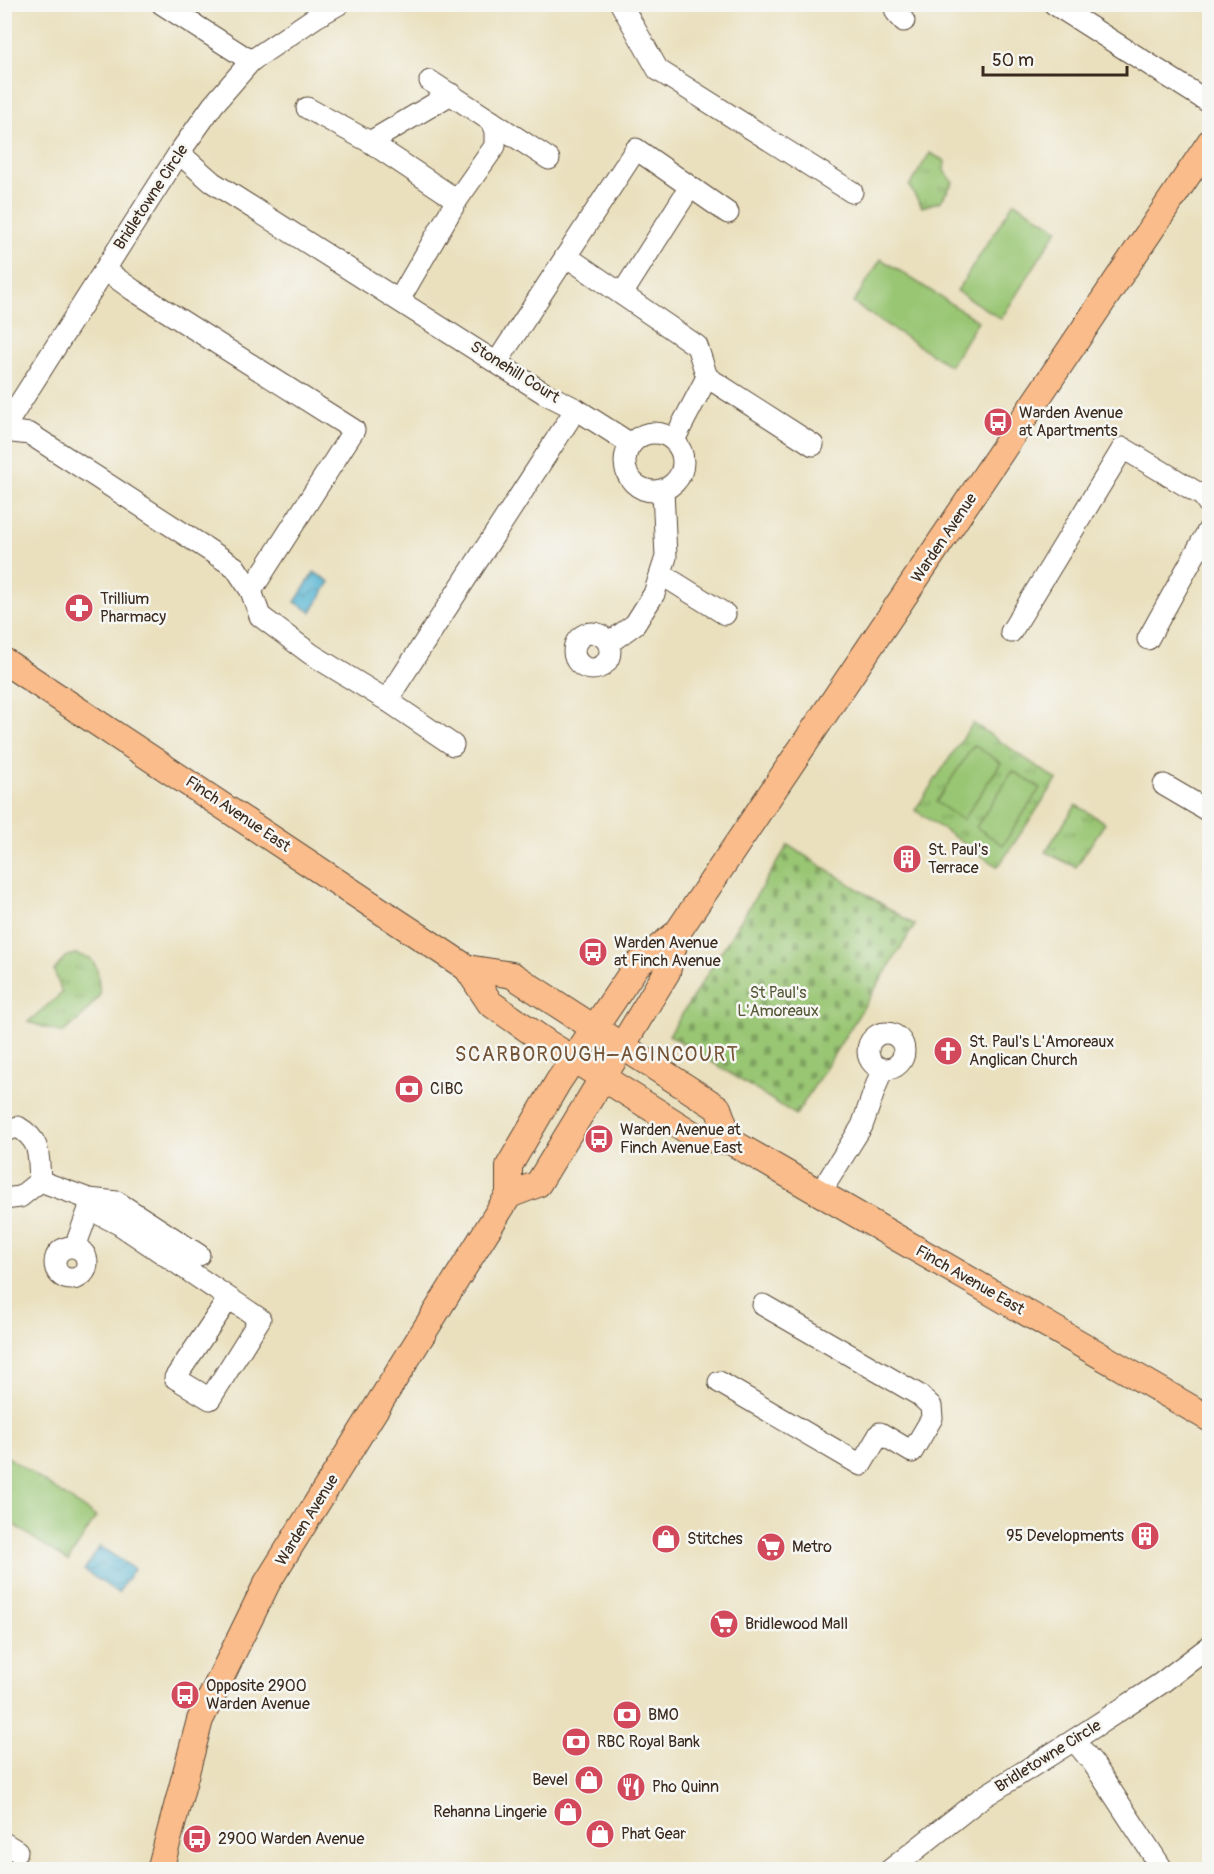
<svg xmlns="http://www.w3.org/2000/svg" width="1214" height="1874" font-family="Pangolin,sans-serif">
<style>
.cemetery{fill:url(#cemetery-stones);stroke:#6a7848;stroke-width:1.5}
.park{fill:url(#park-tufts);stroke:#6a7848;stroke-width:1.5}
.garden{fill:#99c673;stroke:#6a7848;stroke-width:1.5}
.water{fill:url(#water-waves);stroke:#486f78;stroke-width:1.5}
.lines{fill:none;stroke-linecap:round;stroke-linejoin:round}
.minor-casing{stroke:#554536;stroke-width:23}
.major-casing{stroke:#554536;stroke-width:28}
.minor{stroke:#fff;stroke-width:21}
.major{stroke:#f9bc8a;stroke-width:26}
.labels{text-anchor:middle;dominant-baseline:central;stroke-width:5;stroke-linejoin:round;paint-order:stroke}
.street-label{font-size:16px;fill:#3b2a1e;stroke:#f6f6f2}
.poi-label{font-size:16px;fill:#3b2a1e;stroke:#f6f6f2;text-anchor:start}
.park-label{font-size:16px;fill:#575938;stroke:#f6f6f2}
.quarter-label{font-size:20px;letter-spacing:1.5px;fill:#725234;stroke:#f6f6f2}
</style>
<defs>
<pattern id="cemetery-stones" width="16" height="16" patternUnits="userSpaceOnUse" patternTransform="scale(1.5)"><rect width="16" height="16" fill="#99c673"/><path d="M2 7V4a2 2 0 0 1 4 0v3zM10 15v-3a2 2 0 0 1 4 0v3z" fill="#7ea15e"/></pattern>
<pattern id="park-tufts" width="24" height="20" patternUnits="userSpaceOnUse" patternTransform="scale(1.5)"><rect width="24" height="20" fill="#99c673"/><path d="M3 7l-1-3M5 7V3M7 7l1-3M15 17l-1-3M17 17v-4M19 17l1-3" fill="none" stroke="#7ea15e"/></pattern>
<pattern id="water-waves" width="16" height="10" patternUnits="userSpaceOnUse" patternTransform="scale(1.5)"><rect width="16" height="10" fill="#54b4d2"/><path d="M0 5q4-4 8 0t8 0" fill="none" stroke="#4793aa"/></pattern>
</defs>
<rect width="100%" height="100%" fill="#f6f6f2"/>
<filter id="ink" filterUnits="userSpaceOnUse"><feTurbulence type="fractalNoise" baseFrequency=".0167" numOctaves="2"/><feDisplacementMap in="SourceGraphic" scale="12" xChannelSelector="R" yChannelSelector="G"/><feConvolveMatrix kernelMatrix="1 2 1 2 8 2 1 2 1" color-interpolation-filters="sRGB"/></filter>
<filter id="wash" filterUnits="userSpaceOnUse"><feTurbulence type="fractalNoise" baseFrequency=".008" numOctaves="4" result="noise"/><feDisplacementMap in="SourceGraphic" scale="24" xChannelSelector="R" yChannelSelector="G"/><feGaussianBlur stdDeviation="1.35" result="paint"/><feColorMatrix in="noise" values="0 0 0 0 0 0 0 0 0 0 0 0 0 0 0 0 0 1.4 0 .05"/><feComposite in="paint" operator="in"/></filter>
<g filter="url(#wash)">
<rect width="100%" height="100%" fill="#eae0be"/>
<!-- cemetery -->
<path class="cemetery" d="M788 845 915 925 796 1115 669 1035Z"/>
<!-- park -->
<g class="park">
<path d="M930 153 945 161 944 171 953 182 941 201 922 207 909 186Z"/>
<path d="M973 723 1057 780 998 867 915 810Z"/>
<path d="M1076 805 1105 823 1076 867 1045 852Z"/>
<path d="M75 954 90 958 97 968 100 995 81 1018 62 1033 28 1022 62 993 54 971 65 957Z"/>
</g>
<!-- garden -->
<g class="garden">
<path d="M1014 202 1058 229 1001 319 957 291Z"/>
<path d="M881 259 978 321 950 366 853 303Z"/>
<path d="M974 745 1001 763 963 820 936 802Z"/>
<path d="M1013 771 1040 788 1003 845 976 827Z"/>
<path d="M5 1455 96 1517 68 1561 5 1519Z"/>
</g>
<!-- water -->
<g class="water">
<path d="M314 572 330 582 311 612 295 602Z"/>
<path d="M100 1546 134 1569 118 1593 84 1570Z"/>
</g>
</g>
<g filter="url(#ink)">
<g class="lines">
<!-- minor casing -->
<g class="minor-casing">
<g id="minor">
<path d="M162 4 251 61"/>
<path d="M621 4 658 70 852 192"/>
<path d="M894 4 896 12 904 21"/>
<path d="M1054 4 1210 103"/>
<path d="M430 81 549 159"/>
<path d="M307 108 370 142 457 200"/>
<path d="M370 142 451 94"/>
<path d="M179 153 212 182 544 393 576 409 631 444"/>
<path d="M566 256 697 346 707 377 813 445"/>
<path d="M105 270 133 290 354 430 251 591"/>
<path d="M622 294 690 187"/>
<path d="M399 300 457 200 495 146V131L491 121"/>
<path d="M497 362 636 149 728 213"/>
<path d="M4 428 179 153 213 105 251 61 316 17 339 4"/>
<path d="M4 431 30 434 235 567 251 591 260 616 311 654 388 701 453 745"/>
<circle cx="654" cy="462" r="29"/>
<path d="M674 440 707 377"/>
<path d="M661 574 725 614"/>
<path d="M1011 632 1123 448 1203 496 1210 506"/>
<circle cx="592" cy="651" r="18"/>
<path d="M1148 639 1210 527"/>
<path d="M609 643 635 624 654 594 666 557 663 490"/>
<path d="M388 701 396 686 576 409"/>
<path d="M1164 785 1210 812"/>
<circle cx="886" cy="1051" r="18"/>
<path d="M4 1131 18 1127C42 1141 38 1156 40 1181L20 1197 4 1199"/>
<path d="M40 1181 89 1199V1209L119 1224 260 1319 210 1399 175 1378 229 1298"/>
<path d="M820 1193 862 1126 882 1069"/>
<path d="M89 1199 117 1202 199 1255"/>
<circle cx="71" cy="1263" r="16"/>
<path d="M75 1247 89 1209"/>
<path d="M719 1382 861 1465 880 1433 912 1452 932 1418 931 1406 919 1395 763 1305"/>
<path d="M1074 1740 1093 1763 1163 1870"/>
<path d="M4 1843 17 1851"/>
<path d="M890 1870 980 1799 1074 1740 1160 1684 1210 1646"/>
</g>
</g>
<!-- major casing -->
<g class="major-casing">
<g id="major">
<path d="M4 661 467 968 490 1003 546 1042 699 1138 730 1141 1210 1419"/>
<path d="M467 968 512 975 718 1108 730 1141"/>
<path d="M509 1195 538 1184 667 972 677 933"/>
<path d="M160 1870 200 1720 267 1583 509 1195V1166L558 1082 637 965 677 933 1210 142"/>
</g>
</g>
<!-- minor -->
<use href="#minor" class="minor"/>
<!-- major -->
<use href="#major" class="major"/>
</g>
</g>
<!-- icons -->
<defs>
<g id="bus-disc" transform="scale(1.5)"><circle r="9.5" fill="#d1495b" stroke="#f6f6f2"/><path d="M-5-6H5V4H4V6H2V4H-2V6H-4V4H-5ZM-3.5-4V0h7V-4ZM-3.5 1.2v1.5H-2V1.2ZM2 1.2v1.5H3.5V1.2Z" fill="#fff"/></g>
<g id="pharmacy-disc" transform="scale(1.5)"><circle r="9.5" fill="#d1495b" stroke="#f6f6f2"/><path d="M-2-6h4v4h4v4h-4v4h-4v-4h-4v-4h4Z" fill="#fff"/></g>
<g id="building-disc" transform="scale(1.5)"><circle r="9.5" fill="#d1495b" stroke="#f6f6f2"/><path d="M-4-6H4V6H1V3H-1V6H-4ZM-2.5-4.3h1.7v1.8h-1.7ZM.8-4.3h1.7v1.8H.8ZM-2.5-1h1.7V.8h-1.7ZM.8-1h1.7V.8H.8Z" fill="#fff"/></g>
<g id="church-disc" transform="scale(1.5)"><circle r="9.5" fill="#d1495b" stroke="#f6f6f2"/><path d="M-1.2-6h2.4v3.5h3.3v2.4h-3.3V6h-2.4V-.1h-3.3v-2.4h3.3Z" fill="#fff"/></g>
<g id="bank-disc" transform="scale(1.5)"><circle r="9.5" fill="#d1495b" stroke="#f6f6f2"/><path d="M-6-4H6V4H-6ZM0-2.3a2.3 2.3 0 1 0 0 4.6a2.3 2.3 0 1 0 0-4.6Z" fill="#fff"/></g>
<g id="shop-disc" transform="scale(1.5)"><circle r="9.5" fill="#d1495b" stroke="#f6f6f2"/><path d="M-5-2.5h2.3a2.7 3.5 0 0 1 5.4 0H5L5.5 6h-11ZM-1.5-2.5h3a1.5 2.3 0 0 0-3 0Z" fill="#fff"/></g>
<g id="supermarket-disc" transform="scale(1.5)"><circle r="9.5" fill="#d1495b" stroke="#f6f6f2"/><path d="M-6-5.5h2.5l.6 2H6L4.5 2H-2.5L-4.4-4H-6ZM-1.5 3.2a1.3 1.3 0 1 0 .1 0ZM3 3.2a1.3 1.3 0 1 0 .1 0Z" fill="#fff"/></g>
<g id="restaurant-disc" transform="scale(1.5)"><circle r="9.5" fill="#d1495b" stroke="#f6f6f2"/><path d="M-5-6h1v4h1v-4h1v4h1v-4h1v5L-1.5 .5V6h-2V.5L-5-1ZM5-6V6H3V1.5H1.5Q1.5-4 5-6Z" fill="#fff"/></g>
</defs>
<g fill-rule="evenodd">
<use href="#bus-disc" x="998" y="422"/>
<use href="#pharmacy-disc" x="79" y="608"/>
<use href="#building-disc" x="907" y="859"/>
<use href="#bus-disc" x="593" y="952"/>
<use href="#church-disc" x="948" y="1051"/>
<use href="#bank-disc" x="409" y="1089"/>
<use href="#bus-disc" x="599" y="1139"/>
<use href="#building-disc" x="1145" y="1536"/>
<use href="#shop-disc" x="666" y="1539"/>
<use href="#supermarket-disc" x="771" y="1547"/>
<use href="#supermarket-disc" x="724" y="1624"/>
<use href="#bus-disc" x="185" y="1695"/>
<use href="#bank-disc" x="627" y="1715"/>
<use href="#bank-disc" x="576" y="1742"/>
<use href="#shop-disc" x="589" y="1780"/>
<use href="#restaurant-disc" x="631" y="1787"/>
<use href="#shop-disc" x="568" y="1812"/>
<use href="#shop-disc" x="600" y="1834"/>
<use href="#bus-disc" x="197" y="1839"/>
</g>
<g class="labels">
<!-- street labels -->
<g class="street-label">
<text transform="translate(151 197) rotate(-57)">Bridletowne Circle</text>
<text transform="translate(515 372) rotate(32)">Stonehill Court</text>
<text transform="translate(944 538) rotate(-56)">Warden Avenue</text>
<text transform="translate(238 814) rotate(34)">Finch Avenue East</text>
<text transform="translate(970 1280) rotate(30)">Finch Avenue East</text>
<text transform="translate(307 1520) rotate(-58)">Warden Avenue</text>
<text transform="translate(1048 1756) rotate(-32)">Bridletowne Circle</text>
</g>
<!-- poi labels -->
<g class="poi-label">
<text x="1019" y="413">Warden Avenue<tspan x="1019" dy="18">at Apartments</tspan></text>
<text x="100" y="599">Trillium<tspan x="100" dy="18">Pharmacy</tspan></text>
<text x="928" y="850">St. Paul's<tspan x="928" dy="18">Terrace</tspan></text>
<text x="614" y="943">Warden Avenue<tspan x="614" dy="18">at Finch Avenue</tspan></text>
<text x="969" y="1042">St. Paul's L'Amoreaux<tspan x="969" dy="18">Anglican Church</tspan></text>
<text x="430" y="1089">CIBC</text>
<text x="620" y="1130">Warden Avenue at<tspan x="620" dy="18">Finch Avenue East</tspan></text>
<text x="1124" y="1536" text-anchor="end">95 Developments</text>
<text x="687" y="1539">Stitches</text>
<text x="792" y="1547">Metro</text>
<text x="745" y="1624">Bridlewood Mall</text>
<text x="206" y="1686">Opposite 2900<tspan x="206" dy="18">Warden Avenue</tspan></text>
<text x="648" y="1715">BMO</text>
<text x="597" y="1742">RBC Royal Bank</text>
<text x="568" y="1780" text-anchor="end">Bevel</text>
<text x="652" y="1787">Pho Quinn</text>
<text x="547" y="1812" text-anchor="end">Rehanna Lingerie</text>
<text x="621" y="1834">Phat Gear</text>
<text x="218" y="1839">2900 Warden Avenue</text>
</g>
<!-- park labels -->
<g class="park-label">
<text x="778" y="993">St Paul's<tspan x="778" dy="18">L'Amoreaux</tspan></text>
</g>
<!-- quarter labels -->
<g class="quarter-label">
<text x="597" y="1054">SCARBOROUGH–AGINCOURT</text>
</g>
</g>
<!-- margin -->
<rect width="1214" height="1874" fill="none" stroke="#f6f6f2" stroke-width="24"/>
<!-- scale -->
<path d="M983 66v9h144v-9" fill="none" stroke="#3b2a1e" stroke-width="3"/>
<text x="992" y="66" font-size="18" fill="#3b2a1e" stroke="#f6f6f2" stroke-width="4.5" paint-order="stroke">50 m</text>
</svg>
